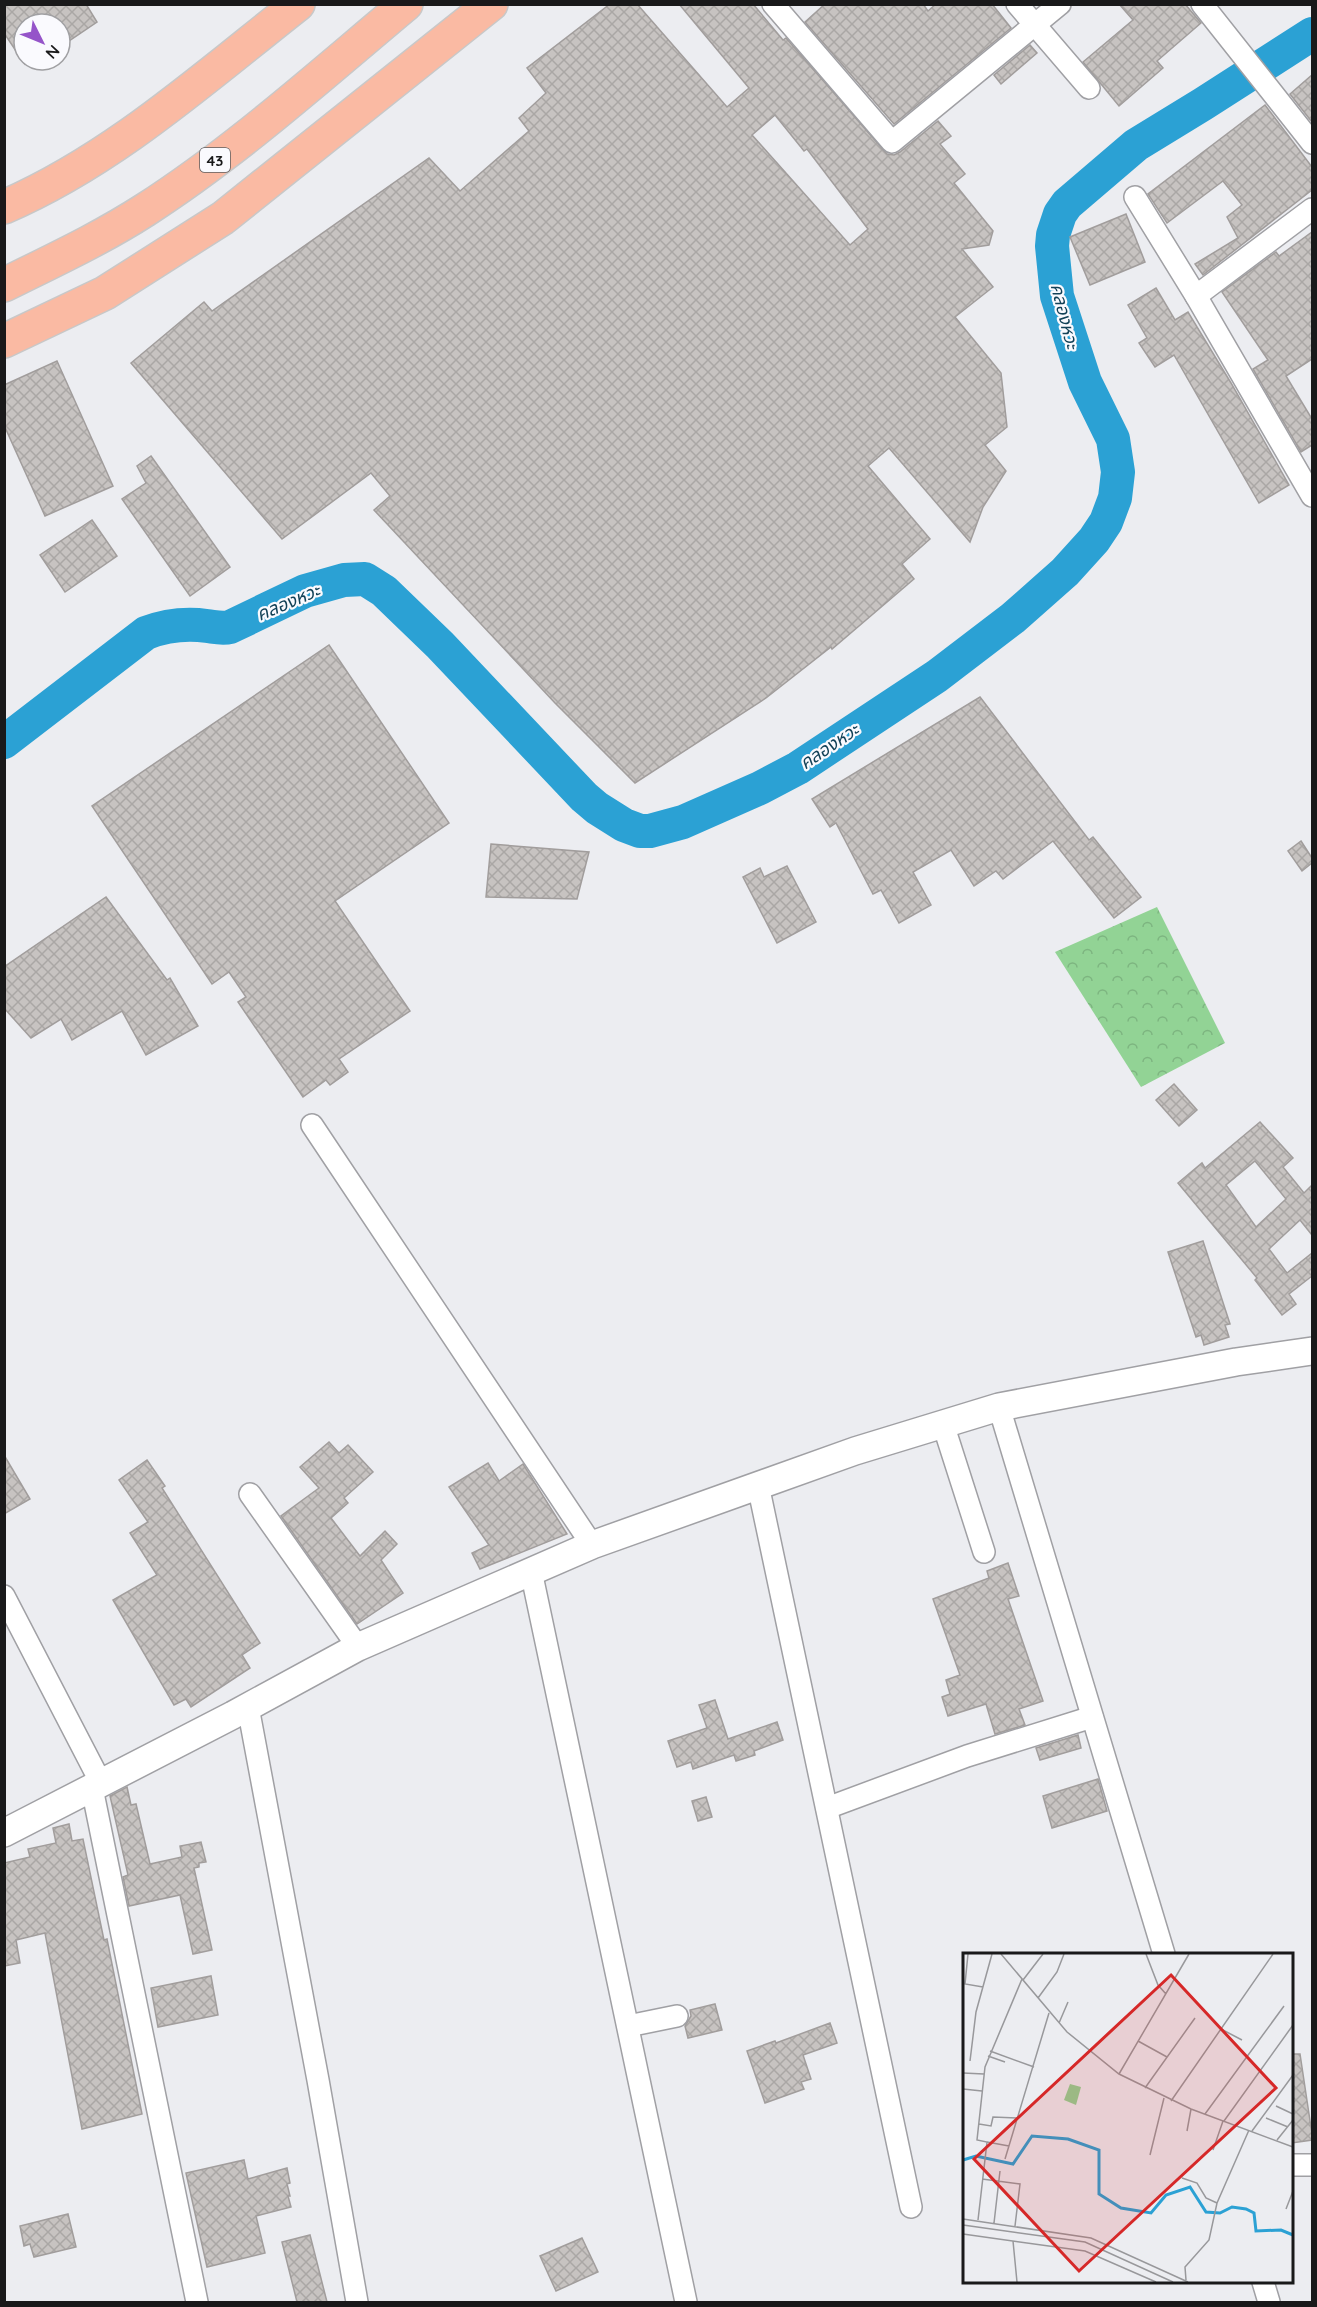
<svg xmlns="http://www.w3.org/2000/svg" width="1317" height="2307" font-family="Quicksand,'Noto Sans Thai',sans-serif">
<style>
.park{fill:url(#park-crowns)}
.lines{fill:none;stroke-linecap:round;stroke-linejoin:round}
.river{stroke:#2ba1d4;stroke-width:34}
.building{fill:url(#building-cross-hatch);stroke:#a19d9c;stroke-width:1.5;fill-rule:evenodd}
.minor-casing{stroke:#a0a0a4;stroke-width:24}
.tertiary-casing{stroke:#a0a0a4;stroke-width:30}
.trunk-casing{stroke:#c8c8c8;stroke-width:36}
.minor{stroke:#fff;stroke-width:21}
.tertiary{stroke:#fff;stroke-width:27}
.trunk{stroke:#fabaa3;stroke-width:33}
.labels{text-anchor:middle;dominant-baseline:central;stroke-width:4.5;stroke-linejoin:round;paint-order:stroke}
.shield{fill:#fafafe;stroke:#5c5c5e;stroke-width:1.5}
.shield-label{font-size:15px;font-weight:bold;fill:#19191a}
.water-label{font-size:18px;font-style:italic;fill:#124157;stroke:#fafafe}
.inset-river{fill:none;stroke:#2ba1d4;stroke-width:3}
.inset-road{fill:none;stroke:#98989b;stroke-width:1.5}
.view{fill:#d62828;fill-opacity:0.15;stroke:#d62828;stroke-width:3}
.inset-edge{fill:none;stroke:#19191a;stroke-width:3}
</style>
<defs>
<pattern id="park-crowns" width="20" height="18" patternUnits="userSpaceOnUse" patternTransform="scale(1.5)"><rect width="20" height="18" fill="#92d395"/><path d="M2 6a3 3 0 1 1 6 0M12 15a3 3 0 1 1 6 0" fill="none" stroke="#7db580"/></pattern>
<pattern id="building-cross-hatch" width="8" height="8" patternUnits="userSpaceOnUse" patternTransform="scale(1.5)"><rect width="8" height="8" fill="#c7c3c1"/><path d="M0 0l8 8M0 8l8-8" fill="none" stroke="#aaa7a5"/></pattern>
</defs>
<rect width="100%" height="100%" fill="#ecedf1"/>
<!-- park -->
<path class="park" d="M1157 907 1225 1043 1141 1087 1055 952Z"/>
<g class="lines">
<!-- river -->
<path class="river" d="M4 742 146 633C167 625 185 623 207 626 215 627 222 629 230 627L305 591 344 580 365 579 384 591 440 645 584 797 597 808 624 825 640 831H650L683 822 760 788 798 768 937 676 1013 618 1065 572 1094 540 1106 522 1115 498 1118 472 1113 439 1085 382 1057 296 1052 246 1053 235 1060 214 1067 204 1136 145 1203 104 1312 34"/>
</g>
<!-- building -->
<g class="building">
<path d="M4 4H86L97 22 60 47V24H24V63L4 33Z"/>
<path d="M610 4H637L727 107 749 88 679 4H753L783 40 786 38 887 154 894 155 900 152 938 121 951 136 940 144 965 174 954 183 993 231 989 245 962 249 993 287 955 317 1001 373 1007 427 985 445 1006 471 983 507 970 542 889 448 868 466 930 539 902 564 914 579 832 649 831 647 766 698 635 783 555 703 374 510 390 496 371 473 282 539 131 363 204 302 212 311 429 158 460 191 529 131 519 118 546 93 527 68ZM775 115 804 151 807 149 868 229 850 245 752 135Z"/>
<path d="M825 4H923L928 11 936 4H992L1011 28 894 124 805 22Z"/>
<path d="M1119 4H1185L1201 23 1157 61 1163 68 1119 106 1083 62 1133 20Z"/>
<path d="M1030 45 1037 53 1001 84 994 75Z"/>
<path d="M1312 75V122L1290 94Z"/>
<path d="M1265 105 1312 167V190L1203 275 1195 264 1238 238 1227 217 1242 205 1223 181 1167 223 1148 194Z"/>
<path d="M1126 214 1145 262 1090 285 1070 237Z"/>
<path d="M1312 232V359L1286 376 1312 419V445L1301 452 1253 369 1268 360 1222 292 1276 252 1279 256Z"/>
<path d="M1156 288 1175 320 1188 312 1231 383 1289 485 1259 503 1174 355 1155 367 1139 343 1147 338 1128 305Z"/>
<path d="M57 361 113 486 45 516 4 425V385Z"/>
<path d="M151 456 230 567 190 596 122 499 146 483 137 466Z"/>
<path d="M92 520 117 556 65 592 40 555Z"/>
<path d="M329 645 449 823 335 901 410 1011 339 1059 348 1072 330 1085 326 1080 303 1097 238 1002 246 997 229 972 212 984 92 806Z"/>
<path d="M980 697 1089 840 1093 837 1141 897 1114 918 1053 841 1003 879 996 871 974 886 951 850 913 872 931 905 899 923 881 890 873 894 836 823 830 827 812 799Z"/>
<path d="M1301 841 1312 858V863L1302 871 1288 851Z"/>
<path d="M491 844 589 852 577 899 486 897Z"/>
<path d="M787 866 816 922 777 943 743 877 760 868 764 877Z"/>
<path d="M106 897 167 980 170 978 198 1026 146 1055 122 1011 72 1040 61 1019 31 1038 4 1008V967Z"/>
<path d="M1174 1084 1197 1110 1179 1126 1156 1100Z"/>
<path d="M1260 1122 1293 1158 1283 1167 1304 1193 1312 1185V1235L1300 1220 1269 1249 1287 1273 1312 1253V1276L1289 1294 1296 1304 1282 1315 1255 1280 1257 1278 1178 1183 1202 1163 1205 1168ZM1255 1161 1286 1199 1256 1227 1226 1185Z"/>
<path d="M1203 1241 1230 1324 1225 1325 1229 1337 1204 1345 1201 1335 1196 1337 1168 1252Z"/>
<path d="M329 1442 339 1453 348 1445 373 1472 344 1498 348 1503 331 1518 360 1556 385 1531 397 1544 381 1560 403 1593 357 1624 281 1516 319 1488 300 1467Z"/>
<path d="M4 1455 30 1499 4 1514Z"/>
<path d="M147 1460 165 1486 162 1488 260 1643 242 1655 250 1668 191 1707 186 1699 174 1705 113 1600 157 1575 130 1533 148 1522 119 1480Z"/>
<path d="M488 1463 499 1481 523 1464 567 1534 480 1569 472 1553 489 1545 449 1487Z"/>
<path d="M1008 1563 1019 1596 1008 1599 1043 1701 1019 1709 1025 1725 995 1734 986 1704 948 1716 942 1697 950 1694 946 1680 960 1675 933 1599 989 1578 987 1571Z"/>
<path d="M715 1700 728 1739 777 1722 783 1740 754 1751 755 1755 736 1761 734 1755 693 1769 691 1762 677 1767 668 1741 707 1728 699 1705Z"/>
<path d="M1078 1735 1081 1748 1040 1760 1036 1748Z"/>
<path d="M1098 1779 1107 1811 1052 1828 1043 1796Z"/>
<path d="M127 1787 131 1805 136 1804 150 1864 182 1857 180 1846 201 1842 206 1862 199 1863V1867L194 1868 212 1950 193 1954 180 1895 129 1906 123 1877 128 1875 110 1796Z"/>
<path d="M706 1797 712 1817 698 1821 692 1801Z"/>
<path d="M69 1824 72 1841 83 1839 104 1940 107 1939 142 2114 82 2129 45 1933 16 1940 20 1963 4 1966V1863L30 1857 28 1849 56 1843 53 1828Z"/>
<path d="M211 1976 218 2015 158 2027 151 1988Z"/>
<path d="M715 2004 722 2030 688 2038 685 2026 691 2016 690 2010Z"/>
<path d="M830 2023 837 2043 803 2055 811 2079 801 2082 804 2089 765 2103 747 2051 775 2041 776 2043Z"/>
<path d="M1292 2054H1300L1312 2134V2140L1292 2143Z"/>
<path d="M244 2160 248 2179 287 2168 290 2183 287 2184 290 2196H288L291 2207 256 2216 265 2253 207 2267 186 2173Z"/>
<path d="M68 2214 76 2247 34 2257 30 2244 24 2246 20 2226Z"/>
<path d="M310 2235 327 2302H297L282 2242Z"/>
<path d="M582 2238 598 2272 556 2291 540 2256Z"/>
</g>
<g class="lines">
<!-- minor casing -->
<g class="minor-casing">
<g id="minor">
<path d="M773 4 892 142 1060 4"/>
<path d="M1017 4 1089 88"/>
<path d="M1202 4 1312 143"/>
<path d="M1135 197 1196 296 1312 496"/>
<path d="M1196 296 1312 209"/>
<path d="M312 1125 592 1545"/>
<path d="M999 1407 1164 1954"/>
<path d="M943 1424 984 1552"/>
<path d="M758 1485 911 2207"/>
<path d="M250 1494 358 1647"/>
<path d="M531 1571 686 2302"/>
<path d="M4 1596 101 1783"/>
<path d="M248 1707 318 2080 357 2302"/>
<path d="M92 1788 197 2302"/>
<path d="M827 1808 967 1756 1092 1717"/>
<path d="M628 2026 677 2016"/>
<path d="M1292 2165H1312"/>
<path d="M1263 2282 1269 2302"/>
</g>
</g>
<!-- tertiary casing -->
<g class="tertiary-casing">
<path id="tertiary" d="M4 1833 233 1715 358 1647 592 1545 855 1451 999 1407 1236 1362 1312 1351"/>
</g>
<!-- trunk casing -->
<g class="trunk-casing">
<g id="trunk">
<path d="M4 207C113 160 205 77 298 4"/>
<path d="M4 285C52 261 100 239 145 210 238 150 321 75 406 4"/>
<path d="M4 341 105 293 223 218 491 4"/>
</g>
</g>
<!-- minor -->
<use href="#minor" class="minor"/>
<!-- tertiary -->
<use href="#tertiary" class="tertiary"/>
<!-- trunk -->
<use href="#trunk" class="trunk"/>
</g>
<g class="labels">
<!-- shield labels -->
<rect class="shield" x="200" y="148" width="30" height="24" rx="4.5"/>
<g class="shield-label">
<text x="215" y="160">43</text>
</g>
<!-- water labels -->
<g class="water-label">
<text transform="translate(1065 316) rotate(76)">คลองหวะ</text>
<text transform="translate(288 602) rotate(-23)">คลองหวะ</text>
<text transform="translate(829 746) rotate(-34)">คลองหวะ</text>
</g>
</g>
<!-- overview -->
<g transform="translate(963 1953)">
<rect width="330" height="330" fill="#ecedf1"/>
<path d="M107 131 118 134 113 152 101 147Z" fill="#92d395"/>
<path class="inset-river" d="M0 207 13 203 50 211 69 183 105 186 136 197V241L158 255 188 260 203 242 227 234 243 259 257 260 269 254 283 256 291 260 293 278 318 277 330 282"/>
<path class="inset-road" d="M5 1 2 31 20 34M38 1 104 79 156 121 228 156 330 194M183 1 195 32 203 41M60 27 80 1M75 45 94 19 101 1M96 70 105 49M258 76 279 87M175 88 204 104M27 98 71 114M25 103 42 109M7 108 13 59 29 1M0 120 21 121M156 121 226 1M182 135 232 65M0 136 19 138M208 148 310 1M313 153 330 161M242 161 321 53M303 165 325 174M261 168 330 72M16 171 28 173 30 164 54 165M224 178 228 156M289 178 330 122M314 187 330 167M24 189 46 193M250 197 260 168M187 202 201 145M42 206 86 60M219 225 234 230 243 245 254 250M19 226 57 231 52 273M323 256 330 238M0 266 128 285 225 329M15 267 24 189 14 187 22 114 59 26M31 270 37 218M0 272 122 289 210 329M0 281 122 298 193 329M50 288 54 329M223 327 222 314 246 287 254 250 286 177"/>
<path class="view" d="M208 22 313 135 116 318 11 206Z"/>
<rect width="330" height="330" class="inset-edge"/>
</g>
<!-- border -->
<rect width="1317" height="2307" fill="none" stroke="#19191a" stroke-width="12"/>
<!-- north arrow -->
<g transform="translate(42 42) rotate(133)"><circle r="28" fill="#fafafe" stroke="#a0a0a3" stroke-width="1.5"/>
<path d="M0-4.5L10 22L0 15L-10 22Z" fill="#9554c9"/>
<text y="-9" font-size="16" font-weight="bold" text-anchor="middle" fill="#19191a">N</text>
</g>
</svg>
